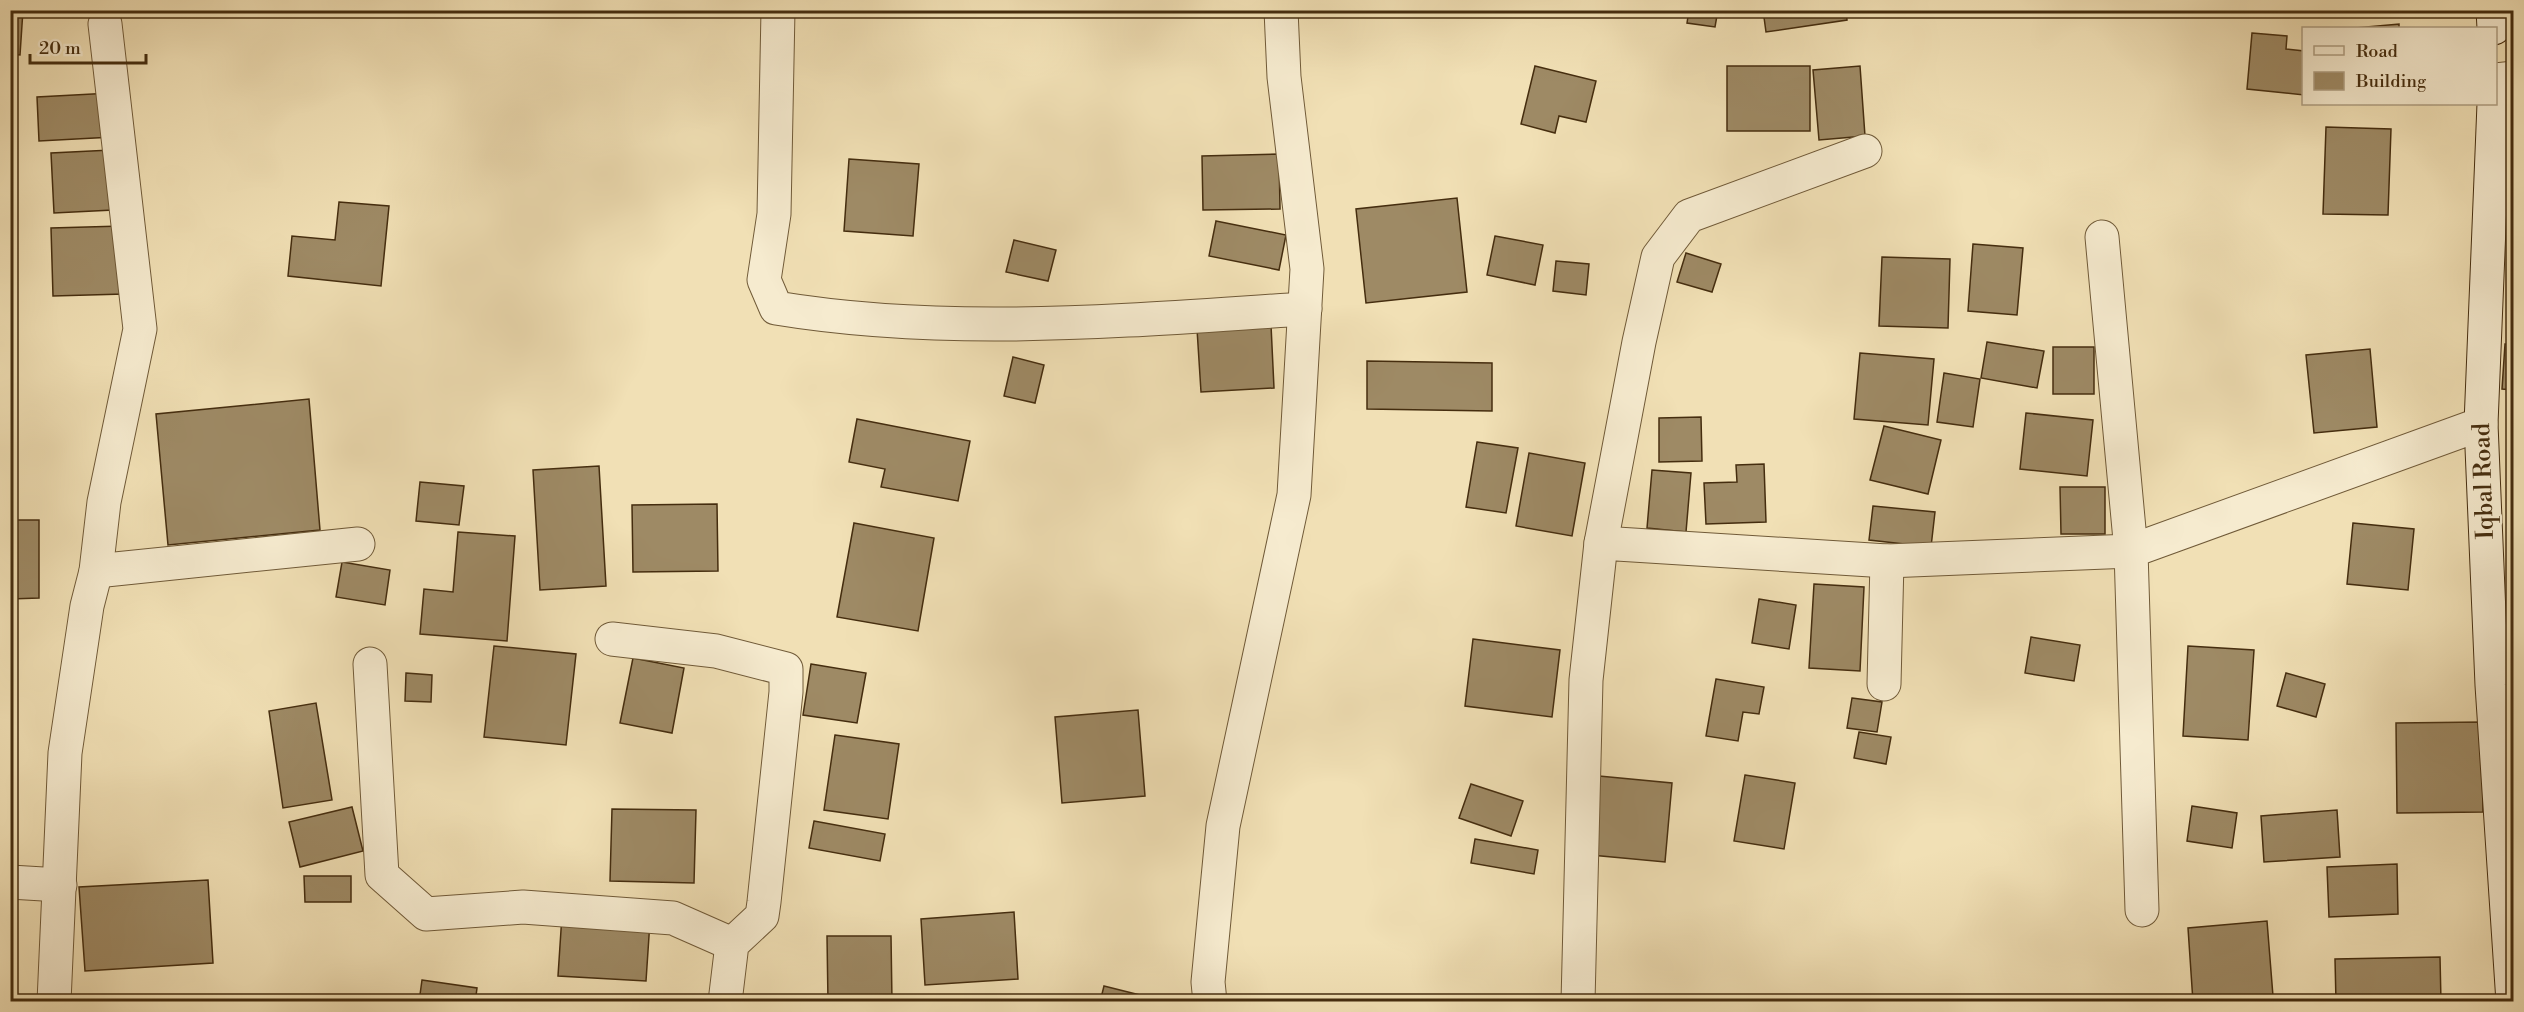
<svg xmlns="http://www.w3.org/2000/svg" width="2524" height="1012" font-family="'Libre Bodoni',serif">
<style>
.building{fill:#9e8a65;stroke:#452d0f;stroke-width:1.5}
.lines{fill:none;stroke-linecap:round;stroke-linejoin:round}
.street-casing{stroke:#705a38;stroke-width:35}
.secondary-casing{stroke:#452d0f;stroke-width:35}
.street{stroke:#f6ebcf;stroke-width:33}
.secondary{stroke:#f6ebcf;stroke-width:33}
.labels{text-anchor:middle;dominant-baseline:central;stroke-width:4.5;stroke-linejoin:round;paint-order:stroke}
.street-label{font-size:24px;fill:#452d0f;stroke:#f6ebcf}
</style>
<rect width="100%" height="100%" fill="#f1e0b5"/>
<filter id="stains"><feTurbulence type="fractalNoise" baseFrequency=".00333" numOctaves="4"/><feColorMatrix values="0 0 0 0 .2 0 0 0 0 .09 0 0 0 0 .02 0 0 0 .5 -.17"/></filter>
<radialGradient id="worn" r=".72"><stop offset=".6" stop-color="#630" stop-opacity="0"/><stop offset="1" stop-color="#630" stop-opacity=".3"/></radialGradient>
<!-- building -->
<g class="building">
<path d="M10 10H23L20 55 10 54Z"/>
<path d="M153 10H216V15L153 16Z"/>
<path d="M1689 10H1718L1715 27 1687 23Z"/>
<path d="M1763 10H1846L1847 20 1766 32Z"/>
<path d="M2399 24V28H2355Z"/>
<path d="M2252 33 2287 36 2286 49 2304 51V95L2247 89Z"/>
<path d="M1535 66 1596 81 1586 122 1559 116 1555 133 1521 124Z"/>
<rect x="1727" y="66" width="83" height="65"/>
<path d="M1860 66 1865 136 1819 140 1813 70Z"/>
<path d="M111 93 113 137 39 141 37 97Z"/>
<path d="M2326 127 2391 129 2388 215 2323 214Z"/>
<path d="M111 150 113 210 54 213 51 153Z"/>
<path d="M1279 154 1280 209 1203 210 1202 156Z"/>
<path d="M849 159 919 164 913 236 844 231Z"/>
<path d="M1457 198 1467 292 1366 303 1356 209Z"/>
<path d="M339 202 389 206 381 286 288 276 292 236 335 240Z"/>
<path d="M1216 221 1286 235 1279 270 1209 256Z"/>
<path d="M122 226 124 294 53 296 51 228Z"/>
<path d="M1495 236 1543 245 1535 285 1487 275Z"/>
<path d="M1014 240 1056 250 1048 281 1006 272Z"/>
<path d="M1973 244 2023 248 2017 315 1968 311Z"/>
<path d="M1686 253 1721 264 1712 292 1677 282Z"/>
<path d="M1882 257 1950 259 1948 328 1879 326Z"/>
<path d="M1556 261 1589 264 1586 295 1553 291Z"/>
<path d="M1271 325 1274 388 1201 392 1197 329Z"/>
<path d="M1987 342 2044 351 2037 388 1981 378Z"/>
<path d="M2505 344 2514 345V390L2502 389Z"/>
<rect x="2053" y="347" width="41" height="47"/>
<path d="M2370 349 2377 427 2314 433 2306 355Z"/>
<path d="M1860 353 1934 359 1928 425 1854 419Z"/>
<path d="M1013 357 1044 365 1035 403 1004 396Z"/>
<path d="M1367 361 1492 363V411L1367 409Z"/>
<path d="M1944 373 1980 379 1973 427 1937 422Z"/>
<path d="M309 399 320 530 168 545 156 414Z"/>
<path d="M2026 413 2093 420 2087 476 2020 469Z"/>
<path d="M1701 417 1702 461 1659 462V418Z"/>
<path d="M857 419 970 441 958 501 881 487 885 469 849 462Z"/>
<path d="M1884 426 1941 440 1928 494 1870 480Z"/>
<path d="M1477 442 1518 448 1506 513 1466 507Z"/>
<path d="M1529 453 1585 463 1572 536 1516 526Z"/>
<path d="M1764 464 1766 522 1706 524 1704 483 1737 482 1736 465Z"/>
<path d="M599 466 606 586 540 590 533 470Z"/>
<path d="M1652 470 1691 473 1686 532 1647 528Z"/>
<path d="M420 482 464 486 459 525 416 521Z"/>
<path d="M2060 487H2105V534H2061Z"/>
<path d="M717 504 718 571 633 572 632 505Z"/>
<path d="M1873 506 1935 512 1931 547 1869 540Z"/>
<path d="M10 520H39V598L10 599Z"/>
<path d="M854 523 934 538 918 631 837 617Z"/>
<path d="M2353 523 2414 529 2408 590 2347 584Z"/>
<path d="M458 532 515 536 507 641 420 634 424 589 453 592Z"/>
<path d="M342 562 390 570 385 605 336 597Z"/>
<path d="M1814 584 1864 587 1860 671 1809 668Z"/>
<path d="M1759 599 1796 605 1789 649 1752 643Z"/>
<path d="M2031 637 2080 645 2074 681 2025 673Z"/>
<path d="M1473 639 1560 650 1552 717 1465 706Z"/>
<path d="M494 646 576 654 566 745 484 737Z"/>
<path d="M2188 646 2254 650 2248 740 2183 736Z"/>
<path d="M633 658 684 668 672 733 620 723Z"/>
<path d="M811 664 866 673 857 723 803 715Z"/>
<path d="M406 673 432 675 431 702 405 701Z"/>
<path d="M2286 673 2325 684 2316 717 2277 706Z"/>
<path d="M1716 679 1764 687 1759 714 1743 712 1738 741 1706 736Z"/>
<path d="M1852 698 1882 702 1877 732 1847 728Z"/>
<path d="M316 703 332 800 283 808 269 711Z"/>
<path d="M1138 710 1145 796 1062 803 1055 717Z"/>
<path d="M2482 722 2483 812 2397 813 2396 723Z"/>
<path d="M1859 732 1891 737 1886 764 1854 758Z"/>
<path d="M835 735 899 744 888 819 824 810Z"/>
<path d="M1745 775 1795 783 1784 849 1734 841Z"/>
<path d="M1599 776 1672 783 1665 862 1591 855Z"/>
<path d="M1471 784 1523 801 1511 836 1459 818Z"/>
<path d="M2192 806 2237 813 2232 848 2187 841Z"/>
<path d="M352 807 363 851 300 867 289 822Z"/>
<path d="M612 809 696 810 694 883 610 881Z"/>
<path d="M2337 810 2340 857 2264 862 2261 816Z"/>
<path d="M814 821 885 834 880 861 809 848Z"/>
<path d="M1475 839 1538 850 1534 874 1471 863Z"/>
<path d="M2397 864 2398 914 2329 917 2327 867Z"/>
<path d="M304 876H351V902H305Z"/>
<path d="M208 880 213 963 85 971 79 887Z"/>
<path d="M1014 912 1018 979 925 985 921 919Z"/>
<path d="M562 915 650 921 646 981 558 976Z"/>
<path d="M2267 921 2273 996 2193 1002 2188 928Z"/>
<path d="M827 936H891L892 1002H828Z"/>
<path d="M2440 957 2441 1002H2336L2335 959Z"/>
<path d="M422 980 477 988 476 996 505 1002H419Z"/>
<path d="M1104 986 1168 1002H1100Z"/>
<path d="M1072 998V1002H997V1001Z"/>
</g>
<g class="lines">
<!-- street casing -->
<g class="street-casing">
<g id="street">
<path d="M778 10 774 214 764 280 776 308C952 337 1129 320 1305 309"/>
<path d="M2496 80 2514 78"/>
<path d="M1601 543 1639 342 1658 257 1689 216 1865 151"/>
<path d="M96 571 358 544"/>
<path d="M612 639 716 651 786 669V692L764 902 762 916 732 944 725 1002"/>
<path d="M370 664 382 875 426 914 523 907 673 918 732 944"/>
<path d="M1884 684 1887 561"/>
<path d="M10 882 60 885"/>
<path d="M2142 910 2131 551 2481 424"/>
<path d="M54 1002 65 753 87 606 96 571 104 502 140 329 105 24"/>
<path d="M1210 1002 1208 982 1223 826 1294 495 1307 269 1284 77 1281 10"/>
<path d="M1578 1002 1586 680 1601 543 1887 561 2131 551 2102 237"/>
</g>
</g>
<!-- secondary casing -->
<g class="secondary-casing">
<g id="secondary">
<path d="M2493 10 2494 28"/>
<path d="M2494 104 2481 424 2492 685 2513 1002"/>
</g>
</g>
<!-- street -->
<use href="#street" class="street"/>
<!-- secondary -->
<use href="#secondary" class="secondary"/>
</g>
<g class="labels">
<!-- street labels -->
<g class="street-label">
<text transform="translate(2484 481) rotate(-92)">Iqbal Road</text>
</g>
</g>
<!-- margin -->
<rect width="2524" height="1012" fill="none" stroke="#f1e0b5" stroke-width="36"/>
<rect x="12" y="12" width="2500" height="988" fill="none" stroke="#452d0f" stroke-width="3"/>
<rect x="18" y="18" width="2488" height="976" fill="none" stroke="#452d0f" stroke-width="1.5"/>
<!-- legend -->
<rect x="2302" y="27" width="195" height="78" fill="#f6ebcf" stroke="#af9f82" stroke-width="1.5"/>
<rect x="2314" y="46" width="30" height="9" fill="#f6ebcf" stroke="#af9f82" stroke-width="1.5"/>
<text x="2356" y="57" font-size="18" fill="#452d0f">Road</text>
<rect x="2314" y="72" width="30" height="18" fill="#9e8a65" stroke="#af9f82" stroke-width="1.5"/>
<text x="2356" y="87" font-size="18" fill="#452d0f">Building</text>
<!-- scale -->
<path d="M30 54v9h116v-9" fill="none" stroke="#452d0f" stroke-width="3"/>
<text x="39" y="54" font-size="18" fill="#452d0f" stroke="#f6ebcf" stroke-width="4.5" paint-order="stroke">20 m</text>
<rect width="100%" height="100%" filter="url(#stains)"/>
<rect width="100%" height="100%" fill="url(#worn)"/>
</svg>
